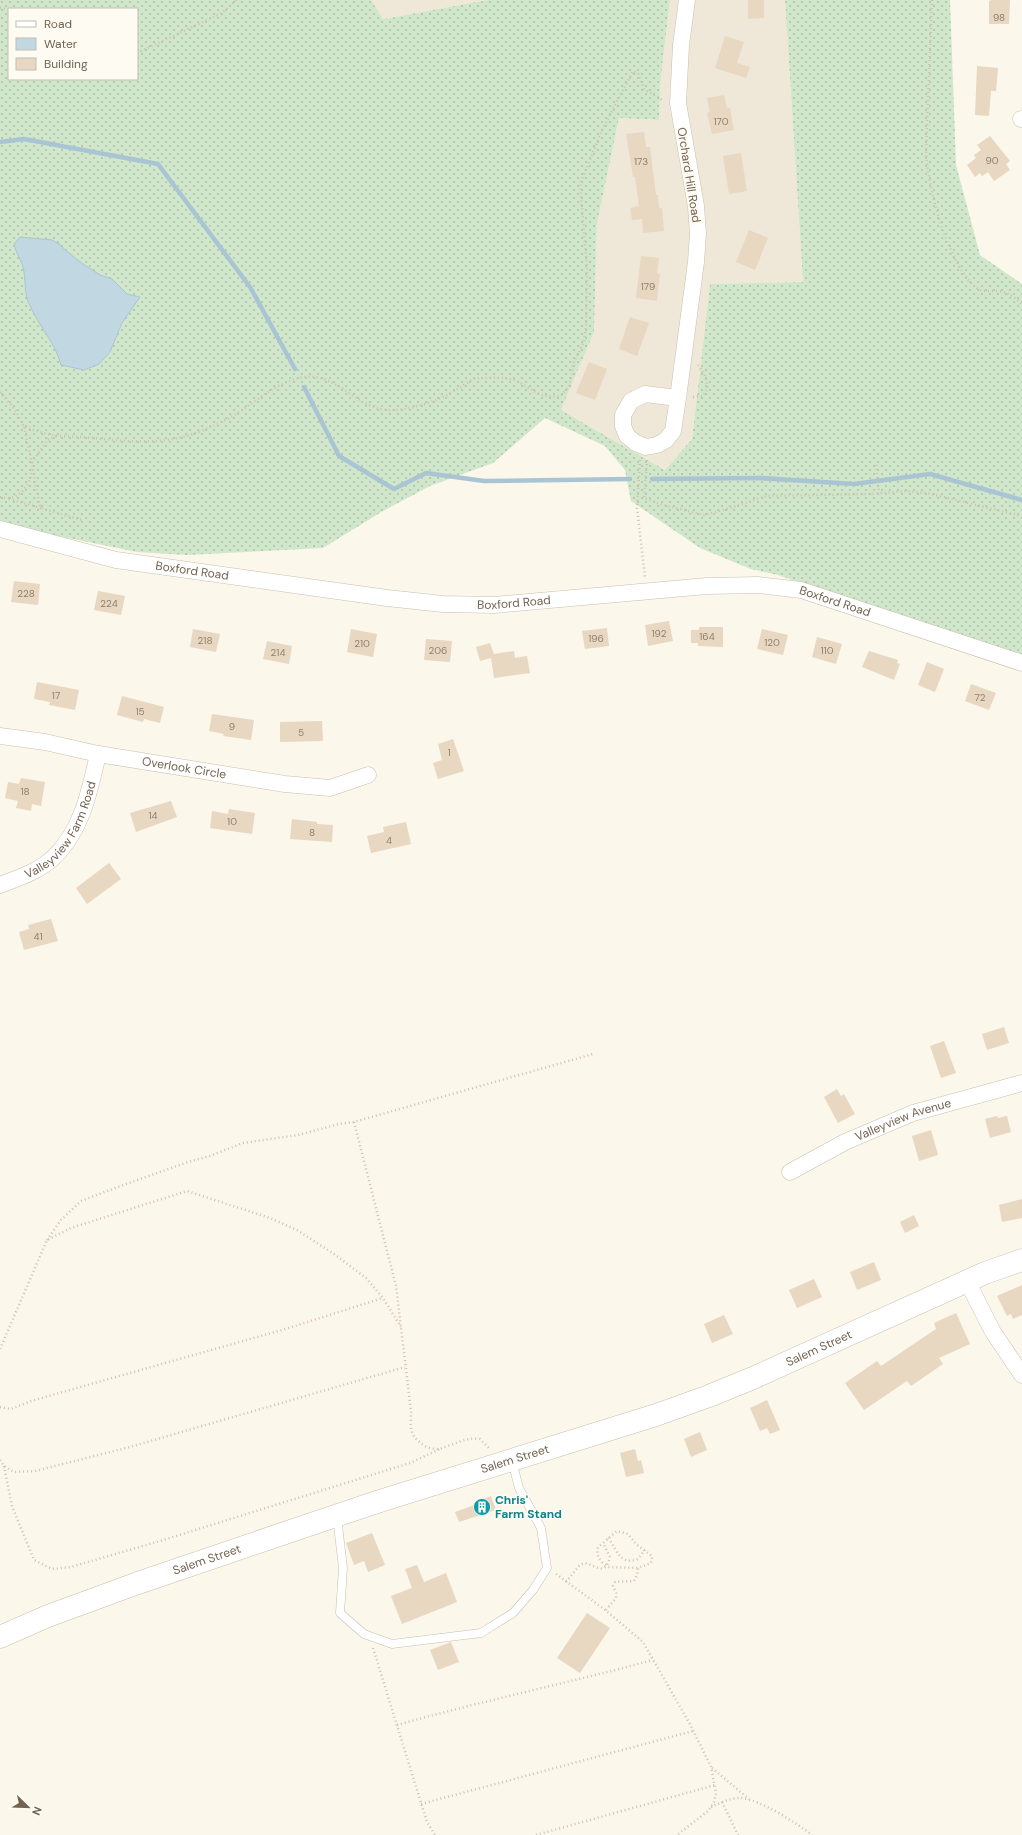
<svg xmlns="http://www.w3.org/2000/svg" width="1022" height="1835" font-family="'DM Sans',sans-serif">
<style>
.residential{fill:#efe8d8}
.grass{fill:url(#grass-dots);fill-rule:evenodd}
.water{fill:#c1d8e3;stroke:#a9c5d3}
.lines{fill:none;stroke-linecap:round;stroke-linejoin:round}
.stream{stroke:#a9c5d3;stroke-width:4.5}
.building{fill:#e8d7c1}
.lane-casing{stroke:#c9bfaf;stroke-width:9}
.street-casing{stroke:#c9bfaf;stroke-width:17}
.secondary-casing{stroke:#cabeab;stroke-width:23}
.path{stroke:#d2c0a9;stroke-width:2.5;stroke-dasharray:1 3;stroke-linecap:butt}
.lane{stroke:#fff;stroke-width:8}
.street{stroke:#fff;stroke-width:16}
.secondary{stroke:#fff;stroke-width:22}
.labels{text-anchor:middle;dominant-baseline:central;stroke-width:3.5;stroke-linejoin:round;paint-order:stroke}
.number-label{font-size:10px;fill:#90806d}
.street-label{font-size:12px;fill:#736351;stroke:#fdfbf2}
.culture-label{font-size:12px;font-weight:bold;fill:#0d838f;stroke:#fdfbf2;text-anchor:start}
</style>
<defs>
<pattern id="grass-dots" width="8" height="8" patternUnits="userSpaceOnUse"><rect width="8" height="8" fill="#d1e7cb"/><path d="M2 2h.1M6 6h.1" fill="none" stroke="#aebfa7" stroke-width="1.8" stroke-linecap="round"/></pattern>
</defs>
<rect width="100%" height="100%" fill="#fbf7eb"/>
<!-- residential -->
<g class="residential">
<path d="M371 0H487L382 19Z"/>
<path d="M670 0H785L803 282 710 284 692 439 665 470 561 410 594 332 597 223 619 118 659 120 661 76Z"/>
</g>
<!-- grass -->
<path class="grass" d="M0 0H371L383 19 487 0H670L661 76 659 120 619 118 597 223 594 332 561 410 665 470 692 439 710 284 803 282 785 0H950L956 165 980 255 1022 284V659L778 575 751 569 700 548 631 501 625 470 605 446 545 418 493 463 430 486 383 511 323 548 187 555 137 552 0 524ZM9 9H137V79H9Z"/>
<!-- water -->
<path class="water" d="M20 237 52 240 59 244 70 254 83 264 100 275 112 279 127 294 140 297 122 323 110 352 99 364 84 370 61 365C56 344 39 326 30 306 24 294 26 284 24 272 23 262 16 254 14 244Z"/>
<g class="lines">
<!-- stream -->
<g class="stream">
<path d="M0 142 24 139 158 164 250 287 295 369"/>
<path d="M304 387 339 456 394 489 426 473 484 481 630 479"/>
<path d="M652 479 760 478 854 484 930 474 1022 500"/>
</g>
</g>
<!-- building -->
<g class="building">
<path d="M748 0H764V18L748 19Z"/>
<path d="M992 0H1010L1009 24H989V1Z"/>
<path d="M725 36 744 42 737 63 750 67 746 78 715 68Z"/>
<path d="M977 66 998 68 996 91H991L989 116 975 115Z"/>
<path d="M724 95 727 108H730L734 130 712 134 707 113 710 112 707 98Z"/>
<path d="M644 132 646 147H650L656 195H658L659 208H662L664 231 643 233 642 219 632 220 630 208 639 206 635 177H633L626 134Z"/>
<path d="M990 136 1010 161 1006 164 1010 170 994 181 988 172 982 176 980 173 975 177 967 165 976 158 974 155 981 150 977 145Z"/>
<path d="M741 153 747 191 729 194 723 156Z"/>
<path d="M749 230 768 238 755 270 736 262Z"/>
<path d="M641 256 659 258 657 273 660 274 657 301 636 298Z"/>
<path d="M630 317 649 323 637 356 619 349Z"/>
<path d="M589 362 607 369 595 400 576 393Z"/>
<path d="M14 581 40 584 38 605 11 602Z"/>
<path d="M98 591 125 596 121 615 94 610Z"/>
<path d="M669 621 673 641 648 646 645 625Z"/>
<path d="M699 627H723V647L698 646V643H691V630H699Z"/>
<path d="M607 628 609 646 585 649 582 631Z"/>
<path d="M193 629 220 634 216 652 190 647Z"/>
<path d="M351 629 377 634 373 657 347 652Z"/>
<path d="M762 629 788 635 783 655 757 649Z"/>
<path d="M817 637 842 644 836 664 812 657Z"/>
<path d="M426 639 452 641 450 662 424 660Z"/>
<path d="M267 641 292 646 289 664 263 659Z"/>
<path d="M490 643 494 654 514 651 515 658 527 656 530 673 494 678 491 658 480 661 476 647Z"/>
<path d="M869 651 898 660 897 663 900 664 894 680 862 667Z"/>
<path d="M927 662 944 669 935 692 918 685Z"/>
<path d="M37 682 79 690 75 710 49 705 50 702 34 699Z"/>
<path d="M971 684 996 693 989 710 965 701Z"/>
<path d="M122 696 164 707 160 723 144 719 143 722 117 715Z"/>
<path d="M212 714 254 720 251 740 223 736 224 734 209 731Z"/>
<path d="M322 721 323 741 280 742V722Z"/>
<path d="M453 739 464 771 438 779 433 763 442 760 438 744Z"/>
<path d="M21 778 45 782 41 806 32 804 31 811 16 808 18 801 5 798 8 782 19 784Z"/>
<path d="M171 801 177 817 136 832 130 813Z"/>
<path d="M229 809 255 813 252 834 210 828 212 811 228 814Z"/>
<path d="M292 819 317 822V824L333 825 332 842 290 839Z"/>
<path d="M406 822 411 844 371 853 367 836 384 832 383 827Z"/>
<path d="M109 863 121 879 87 904 76 888Z"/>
<path d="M51 919 58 941 24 950 19 932 29 929 28 925Z"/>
<path d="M1004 1027 1009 1043 987 1050 982 1034Z"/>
<path d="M944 1041 956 1073 941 1078 930 1046Z"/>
<path d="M837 1089 841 1096 844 1094 855 1114 838 1123 824 1097Z"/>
<path d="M997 1116 998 1118 1007 1116 1011 1132 990 1138 985 1119Z"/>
<path d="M931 1130 938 1155 919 1161 912 1136Z"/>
<path d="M1022 1199V1218L1002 1222 999 1205Z"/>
<path d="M914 1215 919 1226 905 1233 900 1222Z"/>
<path d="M874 1262 881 1280 857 1290 850 1272Z"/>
<path d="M814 1279 822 1297 797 1308 789 1290Z"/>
<path d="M1022 1285V1315L1013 1319 1011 1314 1007 1316 997 1296Z"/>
<path d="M956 1313 970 1344 939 1358 943 1364 911 1386 907 1381 864 1410 845 1383 877 1361 881 1366 936 1329 934 1323Z"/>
<path d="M724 1315 733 1334 712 1343 704 1324Z"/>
<path d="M767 1400 780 1430 770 1434 767 1428 760 1431 750 1408Z"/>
<path d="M700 1432 707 1450 691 1457 684 1439Z"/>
<path d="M635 1449 638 1461 641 1460 644 1473 626 1477 620 1453Z"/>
<path d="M491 1496 496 1510 459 1522 455 1512 477 1504V1501Z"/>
<path d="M372 1533 385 1565 368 1572 364 1561 354 1565 346 1543Z"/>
<path d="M417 1565 424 1582 446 1573 457 1602 402 1624 391 1596 412 1588 405 1569Z"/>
<path d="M587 1613 610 1628 580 1673 557 1658Z"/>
<path d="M451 1642 459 1662 438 1670 430 1650Z"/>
</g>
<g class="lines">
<!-- lane casing -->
<g class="lane-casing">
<path id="lane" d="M337 1517 343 1568 340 1613 364 1634 392 1644 481 1633 513 1613 533 1590 547 1568 541 1528 519 1488 512 1461"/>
</g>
<!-- street casing -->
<g class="street-casing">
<g id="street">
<path d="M1021 119H1022"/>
<path d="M678 398 645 394 631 401 623 415V426L627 436 636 443 646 447 657 445 666 440 673 431 678 398 696 262 698 234 696 206 678 103 681 45 687 0"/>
<path id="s1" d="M0 529 116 560 387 598 443 604 494 605 707 586 758 585 801 590 1022 663"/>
<path id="s2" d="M0 736 45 742 98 754 285 784 330 788 368 775"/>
<path id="s3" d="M0 885C18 878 40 871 54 857 82 830 90 790 98 754"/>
<path id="s4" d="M790 1172 845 1142 913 1113 1022 1083"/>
<path d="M967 1281 993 1332 1022 1375"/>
</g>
</g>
<!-- secondary casing -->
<g class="secondary-casing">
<g id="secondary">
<path id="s5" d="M0 1637 48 1616 138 1583 279 1535 380 1501 656 1415 709 1396 753 1378 985 1273 1022 1260"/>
</g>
</g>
<!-- path -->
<g class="path">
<path d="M932 0 926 151C927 186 949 269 978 289 983 292 988 291 993 291 1005 290 1014 296 1022 305"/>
<path d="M0 8 9 9"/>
<path d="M137 53 222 13 236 0"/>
<path d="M0 392 16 411 24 427C34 430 44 434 53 435 62 437 72 436 81 437 114 440 150 445 183 437 200 433 215 425 231 417 254 404 276 381 305 377 338 373 357 410 390 410 413 410 437 401 456 390 462 387 468 381 474 379 482 377 507 377 514 380 533 388 538 399 561 396L569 386 572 374 573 364 584 341 586 327 587 267 580 184 602 130 633 71 638 74 644 89 664 101"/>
<path d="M693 397 703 396 708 388 705 376 698 365"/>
<path d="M24 427 32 464"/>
<path d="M56 436 47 440 32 463C35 478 36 494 41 508L82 520"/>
<path d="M640 460 637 508 645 577"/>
<path d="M647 460 644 498 660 504 704 515 727 509 767 496 871 494 906 491 927 493 1022 516"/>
<path d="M876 465 879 493"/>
<path d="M0 497C18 502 31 486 32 469"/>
<path d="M9 499 41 508"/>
<path d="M354 1122 396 1286 411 1411C411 1417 410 1426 412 1432 416 1443 431 1452 442 1448 455 1444 466 1437 480 1439L489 1448"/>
<path d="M47 1240 61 1220 81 1201 115 1188 188 1162 210 1156 243 1143 298 1135 339 1124 354 1122 593 1054"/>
<path d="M0 1349 47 1240 71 1228 187 1191 270 1218 297 1230 334 1254 366 1278 383 1298 401 1327"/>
<path d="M0 1407 11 1409 31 1401 282 1330 383 1298"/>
<path d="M0 1460 4 1466 14 1472 35 1471 130 1447 405 1367"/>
<path d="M4 1466 12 1506 34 1560 52 1569 71 1567 160 1541 410 1463 440 1449"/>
<path d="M608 1538C618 1550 619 1566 638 1559L645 1550"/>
<path d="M556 1574 604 1609 643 1642 691 1726 711 1767 716 1793 714 1802 708 1811 677 1835"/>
<path d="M566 1582 579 1566 584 1563C596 1565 605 1577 610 1557L603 1543 617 1531 628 1534 636 1544 652 1556V1559L651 1563 638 1568 608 1567C600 1561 596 1557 598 1547L603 1543"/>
<path d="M606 1610 616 1598V1593L613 1586 615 1582 634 1581 637 1575 638 1568"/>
<path d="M373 1648 427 1822 435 1835"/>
<path d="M397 1725C482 1701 568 1683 653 1660"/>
<path d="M712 1768 749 1799"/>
<path d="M722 1802 738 1835"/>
<path d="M421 1804 693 1731"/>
<path d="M711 1807C720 1803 730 1798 740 1798 760 1799 796 1823 812 1835"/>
<path d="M536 1835 715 1785"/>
</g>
<!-- lane -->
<use href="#lane" class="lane"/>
<!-- street -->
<use href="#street" class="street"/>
<!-- secondary -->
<use href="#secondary" class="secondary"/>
</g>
<!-- icons -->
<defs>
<g id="building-disc" transform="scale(0.9)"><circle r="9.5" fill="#0f9aa8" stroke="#fdfbf2"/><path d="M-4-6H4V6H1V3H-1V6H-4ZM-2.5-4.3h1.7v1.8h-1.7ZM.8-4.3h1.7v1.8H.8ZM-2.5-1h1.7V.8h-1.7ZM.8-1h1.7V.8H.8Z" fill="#fff"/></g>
</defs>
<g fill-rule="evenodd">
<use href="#building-disc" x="482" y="1507"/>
</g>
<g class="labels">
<!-- number labels -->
<g class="number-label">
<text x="999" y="17">98</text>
<text x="721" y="121">170</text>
<text x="992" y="160">90</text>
<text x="641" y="161">173</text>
<text x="648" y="286">179</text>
<text x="26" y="593">228</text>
<text x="109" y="603">224</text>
<text x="659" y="633">192</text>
<text x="707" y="636">164</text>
<text x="596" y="638">196</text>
<text x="205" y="640">218</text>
<text x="772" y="642">120</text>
<text x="362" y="643">210</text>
<text x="438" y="650">206</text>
<text x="827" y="650">110</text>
<text x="278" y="652">214</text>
<text x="56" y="695">17</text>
<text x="980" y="697">72</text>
<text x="140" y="711">15</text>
<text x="232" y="726">9</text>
<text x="301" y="732">5</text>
<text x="449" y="752">1</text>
<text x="25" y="791">18</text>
<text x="153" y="815">14</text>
<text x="232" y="821">10</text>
<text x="312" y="832">8</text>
<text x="389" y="840">4</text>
<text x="38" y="936">41</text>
</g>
<!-- street labels -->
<g class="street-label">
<text transform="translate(689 175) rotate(81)">Orchard Hill Road</text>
<text stroke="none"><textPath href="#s1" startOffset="197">Boxford Road</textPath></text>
<text stroke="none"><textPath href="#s1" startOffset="521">Boxford Road</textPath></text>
<text stroke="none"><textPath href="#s1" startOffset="845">Boxford Road</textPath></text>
<text stroke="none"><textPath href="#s2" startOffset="187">Overlook Circle</textPath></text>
<text stroke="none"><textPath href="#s3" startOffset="87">Valleyview Farm Road</textPath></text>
<text stroke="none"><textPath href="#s4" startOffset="125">Valleyview Avenue</textPath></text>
<text stroke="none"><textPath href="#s5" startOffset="869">Salem Street</textPath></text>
<text stroke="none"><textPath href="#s5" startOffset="545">Salem Street</textPath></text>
<text stroke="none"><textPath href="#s5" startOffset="221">Salem Street</textPath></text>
</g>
<!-- culture labels -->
<g class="culture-label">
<text x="495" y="1500">Chris'<tspan x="495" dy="14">Farm Stand</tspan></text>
</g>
</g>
<!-- legend -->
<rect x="8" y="8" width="130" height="72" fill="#fdfbf2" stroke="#c6beb2"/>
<rect x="16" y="21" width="20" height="6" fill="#ffffff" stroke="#c6beb2"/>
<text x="44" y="28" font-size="12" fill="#736351">Road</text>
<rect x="16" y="38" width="20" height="12" fill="#c1d8e3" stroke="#c6beb2"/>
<text x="44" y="48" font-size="12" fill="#736351">Water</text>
<rect x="16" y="58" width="20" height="12" fill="#e8d7c1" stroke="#c6beb2"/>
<text x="44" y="68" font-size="12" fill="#736351">Building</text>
<!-- north arrow -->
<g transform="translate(28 1807) rotate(113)" stroke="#fdfbf2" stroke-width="3" paint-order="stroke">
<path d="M0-3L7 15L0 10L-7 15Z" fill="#736351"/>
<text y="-6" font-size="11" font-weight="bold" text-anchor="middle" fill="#736351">N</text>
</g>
</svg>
